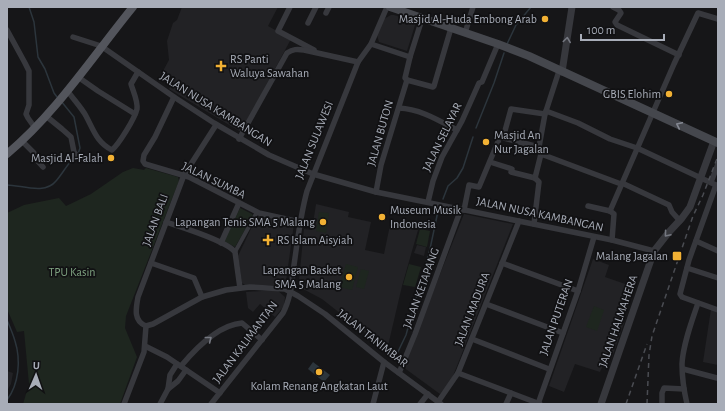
<svg xmlns="http://www.w3.org/2000/svg" width="725" height="411" font-family="'Alegreya Sans',sans-serif">
<style>
.built{fill:#222225}
.green{fill:#1e261f}
.water{fill:#2c353c}
.lines{fill:none;stroke-linecap:round;stroke-linejoin:round}
.stream{stroke:#2c353c;stroke-width:1.5}
.pedestrian{stroke:#37383d;stroke-width:4}
.minor{stroke:#37383d;stroke-width:5.5}
.tertiary{stroke:#37383d;stroke-width:7}
.secondary{stroke:#45474d;stroke-width:8}
.primary{stroke:#53555c;stroke-width:8}
.rail{stroke:#4a4c52;stroke-width:1.5;stroke-dasharray:5 4;stroke-linecap:butt}
.oneway{stroke:#757881}
.oneway2{stroke:#858993}
.poi-dot{fill:#f2b134;stroke:#111113;stroke-width:1.5}
.labels{text-anchor:middle;dominant-baseline:central;stroke-width:3.5;stroke-linejoin:round;paint-order:stroke}
.poi-label{font-size:12px;fill:#a8adb8;stroke:#111113;text-anchor:end}
.street-label{font-size:12px;fill:#a8adb8;stroke:#111113}
.park-label{font-size:12px;fill:#7fa381;stroke:#111113}
</style>
<rect width="100%" height="100%" fill="#161618"/>
<!-- built -->
<g class="built">
<path d="M182 7H278L268 26 291 39 241 132 169 89 175 78 163 71 169 60 167 41 173 23 177 20Z"/>
<path d="M391 15H394L416 22 407 51 379 42 377 35 382 20Z"/>
<path d="M316 204 349 212 348 217 371 222 365 250 384 254 390 225 418 230 402 286 387 350 322 299 303 289 299 280 304 229 312 230Z"/>
<path d="M464 214 513 224 451 381 440 394 403 367Z"/>
<path d="M259 216 294 224 286 281 281 285H245L242 283 238 256 256 218Z"/>
<path d="M417 245 426 247 424 256 414 253Z"/>
<path d="M593 259 609 265 605 277 631 286 620 320 624 323 611 360 606 358 600 372 575 364 564 392 549 386Z"/>
<path d="M277 290 285 297 284 306 275 317 260 304 253 312 248 308 246 292Z"/>
<path d="M711 309 718 311V365L703 362Z"/>
<path d="M7 371 13 373 11 384 7 391Z"/>
</g>
<!-- green -->
<g class="green">
<path d="M133 168 144 170 146 168 178 177 179 181 126 316 125 328 137 357 120 404H23L29 384 24 331 17 332 7 309V213L24 205 59 198 66 206 91 194 123 172Z"/>
<path d="M240 208 252 214 253 216 235 247 224 241Z"/>
<path d="M319 212 329 213 326 233 316 231Z"/>
<path d="M420 229 430 231 427 247 416 244Z"/>
<path d="M346 264 358 267 352 290 339 287Z"/>
<path d="M409 264 421 267 415 287 403 285Z"/>
<path d="M361 269 369 271 364 289 356 287Z"/>
<path d="M594 306 604 310 597 331 586 327Z"/>
</g>
<!-- water -->
<path class="water" d="M313 362 330 375 324 382 308 369Z"/>
<g class="lines">
<!-- stream -->
<g class="stream">
<path d="M29 7 34 22 38 57 45 69 54 93 57 97"/>
<path d="M507 44 516 25 531 7"/>
<path d="M61 101 74 117 80 148 78 154"/>
<path d="M476 128 494 83 504 53"/>
<path d="M7 185C21 185 45 195 56 181 63 173 67 164 76 156"/>
<path d="M443 199 448 186 457 178 463 168 473 137"/>
<path d="M7 320C10 327 13 334 15 341 21 360 19 384 7 400"/>
<path d="M394 360 406 335 430 249 438 211"/>
</g>
<!-- pedestrian -->
<path class="pedestrian" d="M235 252 257 212"/>
<!-- minor -->
<g class="minor">
<path d="M290 7 278 31 314 50"/>
<path d="M613 7 619 10 621 13 615 22 617 25 679 55"/>
<path d="M326 13 329 7"/>
<path d="M308 23 316 7"/>
<path d="M7 30 25 63 29 71V105L26 114 28 118 35 128"/>
<path d="M465 33 473 7"/>
<path d="M73 37 101 46 174 97 214 123 269 155 313 174 376 192 612 240 654 251"/>
<path d="M371 44 410 57"/>
<path d="M78 77 98 91 135 114"/>
<path d="M407 80 433 87 434 86 451 28"/>
<path d="M67 90C73 99 81 107 86 116 93 129 97 143 112 150 119 144 135 118 137 109 138 101 133 91 131 84L138 72"/>
<path d="M174 97 155 137 144 155 143 161 145 164 189 177 259 213 300 222"/>
<path d="M399 108C420 109 438 120 457 130"/>
<path d="M546 111 578 123 610 139 637 148 718 186"/>
<path d="M46 116 62 129 71 137 74 152 80 159"/>
<path d="M503 138 511 109 545 114"/>
<path d="M239 139 287 53C293 49 297 49 304 50L358 62"/>
<path d="M22 141 34 153V157L43 167"/>
<path d="M541 154 621 184"/>
<path d="M490 162 512 169 511 172 535 178"/>
<path d="M535 178 541 154 539 147 545 114 559 71"/>
<path d="M711 182 718 164"/>
<path d="M622 183 669 205 672 212 680 221"/>
<path d="M716 185 689 260 680 294 682 297 718 310"/>
<path d="M376 192 381 165 407 80 405 78 410 57 422 19"/>
<path d="M428 202 433 181 442 157 462 121 479 83 482 82 498 44"/>
<path d="M588 206 610 211"/>
<path d="M464 210 469 185 479 187 500 137 539 147"/>
<path d="M610 211 674 64 698 13 718 19"/>
<path d="M610 211 614 214 612 240"/>
<path d="M166 222C181 227 227 241 235 252L240 288"/>
<path d="M534 224 539 182 535 178"/>
<path d="M696 241 718 251"/>
<path d="M221 243 239 203"/>
<path d="M151 263 194 278 202 297"/>
<path d="M502 263 578 291"/>
<path d="M687 268 718 278"/>
<path d="M486 304 563 333"/>
<path d="M146 326C133 321 136 308 138 297L184 175 216 125"/>
<path d="M472 339 549 369"/>
<path d="M145 346 167 357 220 393"/>
<path d="M181 366C196 348 218 325 242 323L262 340"/>
<path d="M683 369 717 378"/>
<path d="M399 373 415 334 461 209"/>
<path d="M458 373 540 404"/>
<path d="M168 389 178 381 186 370"/>
<path d="M438 402 458 373 519 221"/>
<path d="M124 404 144 352 146 326 153 324 202 297 226 290 250 287 285 289 298 296 325 314 384 362 441 404"/>
<path d="M160 404 168 389 170 375 177 364"/>
<path d="M211 404 283 313C292 296 292 277 295 258 298 236 301 213 307 191L358 62 371 44 387 7"/>
<path d="M373 404 384 362"/>
<path d="M420 404 428 394"/>
<path d="M506 404 511 393"/>
<path d="M538 404 578 291 594 237"/>
<path d="M662 404V393L664 388 684 389"/>
<path d="M687 404C684 391 682 377 682 364 683 344 692 321 698 303"/>
</g>
<!-- tertiary -->
<g class="tertiary">
<path d="M562 72 572 7"/>
<path d="M601 404 654 251 669 232 682 218 690 207 714 141"/>
</g>
<!-- secondary -->
<path class="secondary" d="M390 7 498 44 529 56 718 143"/>
<!-- primary -->
<path class="primary" d="M7 154C56 113 93 56 133 7"/>
<!-- rail -->
<g class="rail">
<path d="M626 404 647 344"/>
<path d="M647 404 649 355 652 336 693 216 703 195 718 156"/>
</g>
</g>
<!-- one-way arrows -->
<defs><path id="oneway-chevron" d="M-2-3.5L2.5 0L-2 3.5" fill="none" stroke-width="1.6" stroke-linecap="round" stroke-linejoin="round"/></defs>
<g class="oneway">
<use href="#oneway-chevron" transform="translate(567 40) rotate(-82)"/>
<use href="#oneway-chevron" transform="translate(667 234) rotate(130)"/>
<use href="#oneway-chevron" transform="translate(209 339) rotate(-38)"/>
</g>
<use class="oneway2" href="#oneway-chevron" transform="translate(679 125) rotate(-155)"/>
<!-- markers -->
<g class="poi-dot">
<circle cx="545" cy="19" r="4"/>
<path d="M219 60h4v4h4v4h-4v4h-4v-4h-4v-4h4z"/>
<circle cx="669" cy="94" r="4"/>
<circle cx="486" cy="142" r="4"/>
<circle cx="111" cy="158" r="4"/>
<circle cx="382" cy="217" r="4"/>
<circle cx="323" cy="222" r="4"/>
<path d="M266 234h4v4h4v4h-4v4h-4v-4h-4v-4h4z"/>
<rect x="672" y="251" width="10" height="10" rx="2"/>
<circle cx="349" cy="277" r="4"/>
<circle cx="319" cy="372" r="4"/>
</g>
<g class="labels">
<!-- poi labels -->
<g class="poi-label">
<text x="537" y="19">Masjid Al-Huda Embong Arab</text>
<text x="230" y="59" text-anchor="start">RS Panti<tspan x="230" dy="14">Waluya Sawahan</tspan></text>
<text x="661" y="94">GBIS Elohim</text>
<text x="494" y="135" text-anchor="start">Masjid An<tspan x="494" dy="14">Nur Jagalan</tspan></text>
<text x="103" y="158">Masjid Al-Falah</text>
<text x="390" y="210" text-anchor="start">Museum Musik<tspan x="390" dy="14">Indonesia</tspan></text>
<text x="315" y="222">Lapangan Tenis SMA 5 Malang</text>
<text x="277" y="240" text-anchor="start">RS Islam Aisyiah</text>
<text x="668" y="256">Malang Jagalan</text>
<text x="341" y="270">Lapangan Basket<tspan x="341" dy="14">SMA 5 Malang</tspan></text>
<text x="319" y="386" text-anchor="middle">Kolam Renang Angkatan Laut</text>
</g>
<!-- street labels -->
<g class="street-label">
<text transform="translate(216 109) rotate(32)">JALAN NUSA KAMBANGAN</text>
<text transform="translate(380 133) rotate(-74)">JALAN BUTON</text>
<text transform="translate(442 137) rotate(-64)">JALAN SELAYAR</text>
<text transform="translate(314 140) rotate(-68)">JALAN SULAWESI</text>
<text transform="translate(214 180) rotate(26)">JALAN SUMBA</text>
<text transform="translate(540 214) rotate(12)">JALAN NUSA KAMBANGAN</text>
<text transform="translate(155 220) rotate(-70)">JALAN BALI</text>
<text transform="translate(421 288) rotate(-70)">JALAN KETAPANG</text>
<text transform="translate(472 309) rotate(-69)">JALAN MADURA</text>
<text transform="translate(556 317) rotate(-71)">JALAN PUTERAN</text>
<text transform="translate(618 321) rotate(-71)">JALAN HALMAHERA</text>
<text transform="translate(373 338) rotate(38)">JALAN TANIMBAR</text>
<text transform="translate(245 342) rotate(-53)">JALAN KALIMANTAN</text>
</g>
<!-- park labels -->
<g class="park-label">
<text x="72" y="272">TPU Kasin</text>
</g>
</g>
<!-- border -->
<rect width="725" height="411" fill="none" stroke="#a8adb8" stroke-width="16"/>
<!-- north arrow -->
<g transform="translate(36 375) rotate(2)" stroke="#111113" stroke-width="3" paint-order="stroke">
<path d="M0-3L7 15L0 10L-7 15Z" fill="#a8adb8"/>
<text y="-6" font-size="11" font-weight="bold" text-anchor="middle" fill="#a8adb8">U</text>
</g>
<!-- scale -->
<path d="M581 34v6h83v-6" fill="none" stroke="#a8adb8" stroke-width="2"/>
<text x="587" y="34" font-size="12" fill="#a8adb8" stroke="#111113" stroke-width="3" paint-order="stroke">100 m</text>
</svg>
